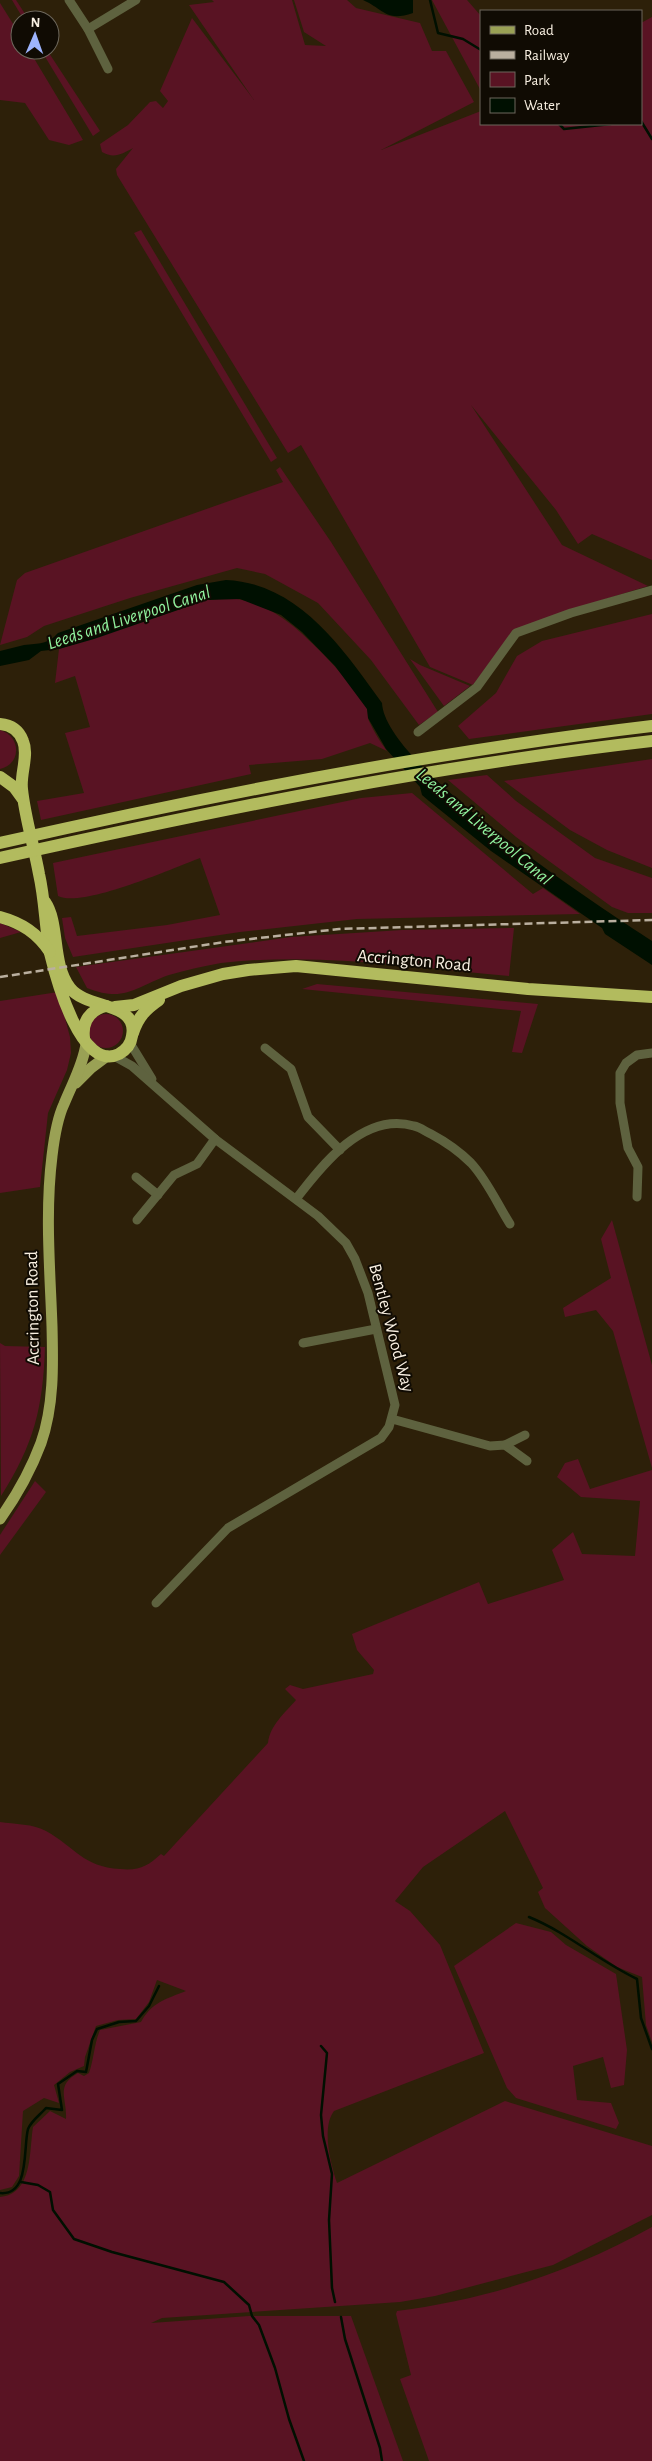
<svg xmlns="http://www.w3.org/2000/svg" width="652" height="2461" font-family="'Alegreya Sans',sans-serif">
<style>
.green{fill:#591323}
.water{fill:#001001}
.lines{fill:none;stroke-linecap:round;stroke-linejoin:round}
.stream{stroke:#001001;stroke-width:2.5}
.minor{stroke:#5e623f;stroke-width:9}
.major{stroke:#9aa155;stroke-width:11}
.highway{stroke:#b2bb5e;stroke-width:12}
.rail{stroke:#baaf9f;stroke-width:2.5;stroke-dasharray:8 4;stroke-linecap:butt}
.labels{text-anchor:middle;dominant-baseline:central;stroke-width:4;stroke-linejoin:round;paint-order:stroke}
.street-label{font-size:18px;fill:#f9f0e2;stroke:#100b03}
.water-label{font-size:19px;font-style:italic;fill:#8ff19d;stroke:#100b03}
</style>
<rect width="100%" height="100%" fill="#2d2009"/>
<!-- green -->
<g class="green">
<path d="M12 0H16L29 20H24Z"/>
<path d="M212 0H292L305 45 326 46 304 32 294 0H347L356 8 420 23 432 51H446L474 102 381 150 481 111V124H641V23L652 17V560L592 534 578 544 556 510 471 405 562 545 648 586 560 613 509 636 473 685 430 667 301 445 288 453 117 175 116 169 133 148C122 154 114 159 102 152L100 144 128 125 150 102 156 101 163 108 168 101 160 91 192 18 254 100 189 5 214 2Z"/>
<path d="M432 0H467L481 16V91Z"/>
<path d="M0 3 20 35V50H29L83 140 69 145 49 140 25 103 0 100Z"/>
<path d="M41 50H47L100 131 93 136Z"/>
<path d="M141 230 277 458 271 462 134 233Z"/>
<path d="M280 467 331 542 438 712 419 725 371 660 318 603 265 574 237 568 130 598 44 626 27 637 0 645 17 580 25 573 283 482 276 470Z"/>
<path d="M228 598C270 601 297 628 325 656 340 672 355 688 366 707 369 712 367 716 369 721 374 732 380 742 387 751L370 743 322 759 249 765 251 774 41 820 37 801 84 793 65 733 90 727 75 676 55 683 59 649 207 600Z"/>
<path d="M652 614V714L469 739 458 726 496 693 517 656 542 641Z"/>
<path d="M410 659 420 665 470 686 444 706Z"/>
<path d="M0 730C21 736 22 764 0 769Z"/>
<path d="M652 759V868L607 850 570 830 504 781Z"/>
<path d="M487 775 516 801 595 858 652 878V913H628L612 907 516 837 448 780Z"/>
<path d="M412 793 533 894 543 888 580 914 357 919 240 932 73 957 65 938 62 918 71 917 77 936 167 925 220 915 200 858C171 869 83 908 58 896L53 863 361 798Z"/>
<path d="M0 923 21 932 0 938Z"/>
<path d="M514 928 509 976C414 967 317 952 221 963 204 966 186 970 169 975 135 987 125 1003 87 988L76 967 291 937 402 930Z"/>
<path d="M317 984 538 1004 522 1053 512 1052 521 1011 302 989Z"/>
<path d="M58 992 70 1037 71 1053 67 1070 48 1113 40 1187 0 1193V1001Z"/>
<circle cx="106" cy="1031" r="17"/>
<path d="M612 1220 652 1365V1468L613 1331 596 1310 565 1317 563 1308 611 1278 601 1239Z"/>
<path d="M0 1343 5 1346 45 1347C43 1408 34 1444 1 1496Z"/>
<path d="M578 1459 590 1489 652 1470V2042L646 2025 642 1977 617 1967 587 1946 545 1908 538 1892 543 1888 505 1811 423 1867 395 1901 410 1911 440 1945 484 2053 334 2111C321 2128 331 2165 337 2183L505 2101 652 2146V2215L553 2265 435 2296 400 2302 162 2318 151 2323 249 2316H351L403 2461H0V2197C33 2194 29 2152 33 2127L50 2111 66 2119C67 2097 55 2086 78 2073L84 2076 89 2073C94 2059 94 2044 100 2030L141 2022C152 2002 166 1999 186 1991L157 1980 149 2002 136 2019 118 2020 96 2026 85 2057 84 2066 70 2072 54 2085 59 2103 44 2098 23 2111 19 2176 12 2187 0 2190V1822C14 1824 34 1824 46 1831 75 1847 83 1867 120 1869 139 1871 148 1866 161 1854L164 1856 268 1743C270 1725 285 1713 296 1700L285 1689 290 1685 303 1689 373 1674 374 1670 357 1650 352 1634 479 1582 488 1604 564 1580 552 1550 573 1532 582 1554 635 1556 640 1501 581 1497 557 1477 565 1463Z"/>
<path d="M35 1481 46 1492 0 1555V1535Z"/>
<path d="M516 1923 551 1932 566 1945 616 1974 627 2050 624 2085 611 2088 603 2057 573 2066 577 2100 611 2103 619 2123 616 2129 516 2098 507 2088 454 1966Z"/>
<path d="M652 2227V2461H429L400 2379 411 2375 396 2314 397 2311C489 2299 571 2272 652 2227Z"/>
</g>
<!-- water -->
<g class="water">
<path d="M363 0H413V13C386 22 385 10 363 0Z"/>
<path d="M226 580C299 583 344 650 382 703 385 766 597 905 652 941V965L605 934 602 928 491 851 429 801 422 795 420 787 386 749 368 718 367 709 335 666 302 632 281 615 240 599 207 600 94 639 59 649 41 651 29 660 0 666V651C8 649 16 647 24 645 39 643 47 645 58 633L197 585Z"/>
</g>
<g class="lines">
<!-- stream -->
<g class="stream">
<path d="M430 0 438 33 463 39 481 50"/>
<path d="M641 121 652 139"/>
<path d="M559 124 564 129 611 124"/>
<path d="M529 1917C568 1933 599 1961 637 1979L641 2018 652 2049"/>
<path d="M321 2046 327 2053 321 2115 323 2136 332 2174 329 2220 332 2288 335 2302"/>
<path d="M21 2182 38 2185 50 2192 53 2210 74 2239 112 2252 224 2282 249 2305 252 2316 259 2325 275 2368 289 2419 304 2461"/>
<path d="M0 2193C30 2196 23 2148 28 2129 31 2121 41 2114 46 2108L62 2110 58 2084 77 2071 86 2072 92 2040 97 2029 119 2022 136 2021 149 2006 159 1986"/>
<path d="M341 2317 345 2339 380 2448 382 2461"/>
</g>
<!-- minor -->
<g class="minor">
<path d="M69 0 88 29 108 69"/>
<path d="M88 29 136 0"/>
<path d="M418 732 477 687 516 633 571 613 652 590"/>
<path d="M130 1043 152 1079"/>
<path d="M265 1048 291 1069 308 1117 340 1150"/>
<path d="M114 1056 132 1066 215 1139 318 1216 346 1243 355 1259 368 1293 395 1405 389 1427 381 1438 228 1528 156 1603"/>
<path d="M136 1177 158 1195"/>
<path d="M637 1197 638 1167 628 1148 620 1103V1073L626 1063 637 1055 652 1053"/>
<path d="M296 1199C322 1165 364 1111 414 1126 420 1127 426 1132 431 1134 446 1142 459 1151 471 1163 487 1180 498 1205 510 1224"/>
<path d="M137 1220 174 1175 197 1164 215 1139"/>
<path d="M303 1343 376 1329"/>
<path d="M392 1419 490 1446 505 1445 527 1461"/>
<path d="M505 1445 525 1435"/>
</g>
<!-- major -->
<g class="major">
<path d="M76 1083 91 1068 107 1056"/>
<path d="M0 1519C17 1495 31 1470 41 1443 54 1406 53 1365 52 1326 50 1270 45 1212 52 1156 54 1139 57 1119 64 1104 72 1084 83 1065 86 1044"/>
</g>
<!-- highway -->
<g class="highway">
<path d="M0 724C11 725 19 730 23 741 29 755 20 774 22 789 25 818 34 846 39 874 45 900 45 927 50 953 56 978 81 1073 119 1054 126 1050 131 1044 132 1036 139 1001 87 1010 70 988 51 963 60 924 45 902"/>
<path d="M0 777 14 787 22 798"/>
<path d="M0 843C216 794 432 752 652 726"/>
<path d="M0 858C216 810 432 766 652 741"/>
<path d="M0 917C22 923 37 933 50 952"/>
<path d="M115 1007 134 1005 181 986 223 974 248 970 296 966 528 989 652 997"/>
<path d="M133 1033C138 1017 146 1009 159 1000"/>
<path d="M84 1038C82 1021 90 1010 106 1006"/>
</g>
<!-- rail -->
<path class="rail" d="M0 977 224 942 339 929 652 920"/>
</g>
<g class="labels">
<!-- street labels -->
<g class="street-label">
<text transform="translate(414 961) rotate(5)">Accrington Road</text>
<text transform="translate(33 1308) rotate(-91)">Accrington Road</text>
<text transform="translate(391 1328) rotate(75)">Bentley Wood Way</text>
</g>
<!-- water labels -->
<g class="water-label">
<text transform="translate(129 618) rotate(-18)">Leeds and Liverpool Canal</text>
<text transform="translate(484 827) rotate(40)">Leeds and Liverpool Canal</text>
</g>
</g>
<!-- legend -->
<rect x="480" y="10" width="162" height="115" fill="#100b03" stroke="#6d675c"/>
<rect x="490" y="26" width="25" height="8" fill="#9aa155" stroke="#6d675c"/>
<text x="524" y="35" font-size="15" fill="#f9f0e2">Road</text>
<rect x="490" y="51" width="25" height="8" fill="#baaf9f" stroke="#6d675c"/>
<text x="524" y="60" font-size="15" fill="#f9f0e2">Railway</text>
<rect x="490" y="72" width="25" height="15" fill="#591323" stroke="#6d675c"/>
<text x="524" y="85" font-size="15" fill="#f9f0e2">Park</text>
<rect x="490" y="98" width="25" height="15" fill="#001001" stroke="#6d675c"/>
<text x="524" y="110" font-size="15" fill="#f9f0e2">Water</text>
<!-- north arrow -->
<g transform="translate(35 35) rotate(2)"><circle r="24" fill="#100b03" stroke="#6d675c"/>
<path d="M0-4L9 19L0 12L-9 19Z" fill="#9db4fd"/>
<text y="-8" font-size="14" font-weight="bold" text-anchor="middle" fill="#f9f0e2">N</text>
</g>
</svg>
